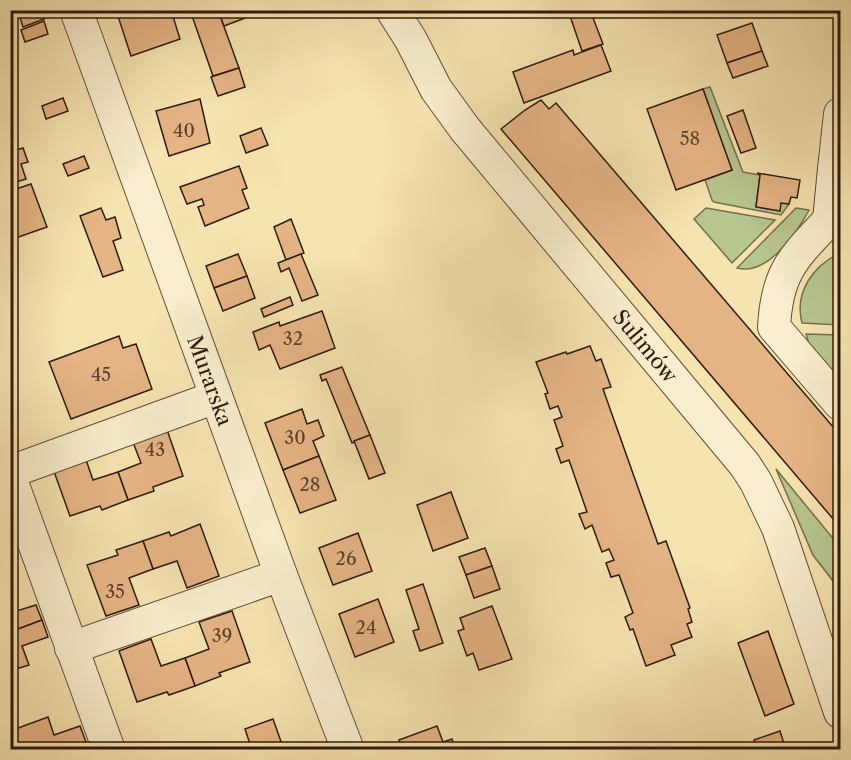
<svg xmlns="http://www.w3.org/2000/svg" width="851" height="760" font-family="'Libre Caslon Text',serif">
<style>
.green{fill:#b7c58e;stroke:#74704e;stroke-width:1.5}
.building{fill:#e5b485;stroke:#301b0d;stroke-width:1.5}
.lines{fill:none;stroke-linecap:round;stroke-linejoin:round}
.minor-casing{stroke:#614d36;stroke-width:34}
.minor{stroke:#f8edcc;stroke-width:32}
.labels{text-anchor:middle;dominant-baseline:central;stroke-width:4.5;stroke-linejoin:round;paint-order:stroke}
.number-label{font-size:18px;fill:#5d412b}
.street-label{font-size:21px;fill:#301b0d;stroke:#f8edcc}
</style>
<rect width="100%" height="100%" fill="#f5e3b0"/>
<filter id="stains"><feTurbulence type="fractalNoise" baseFrequency=".00333" numOctaves="4"/><feColorMatrix values="0 0 0 0 .2 0 0 0 0 .09 0 0 0 0 .02 0 0 0 .5 -.17"/></filter>
<radialGradient id="worn" r=".72"><stop offset=".6" stop-color="#630" stop-opacity="0"/><stop offset="1" stop-color="#630" stop-opacity=".3"/></radialGradient>
<!-- green -->
<g class="green">
<path d="M710 87 743 172 760 175 756 207 779 211 781 203 789 204 781 215 714 202 712 200 705 180 732 170 703 89Z"/>
<path d="M706 208 775 220 732 263 694 219Z"/>
<path d="M796 208 809 210C797 233 768 276 737 268Z"/>
<path d="M840 253V325L802 323C794 292 813 266 840 253Z"/>
<path d="M806 334 840 335V386L809 344Z"/>
<path d="M776 469 840 547V590L813 555Z"/>
</g>
<!-- building -->
<g class="building">
<path d="M29 10H41L44 19 23 27 19 14Z"/>
<path d="M116 10H171L180 39 131 56Z"/>
<path d="M190 10H218L239 68 213 76Z"/>
<path d="M218 10H242L245 18 224 26Z"/>
<path d="M568 10H590L603 44 582 51Z"/>
<path d="M44 21 48 34 25 42 21 30Z"/>
<path d="M752 23 762 51 727 63 717 35Z"/>
<path d="M601 45 611 71 524 103 513 72 573 50 574 55Z"/>
<path d="M762 51 768 66 733 78 727 63Z"/>
<path d="M239 68 245 87 218 96 211 77Z"/>
<path d="M10 69 16 83 10 85Z"/>
<path d="M703 89 732 170 676 190 647 109Z"/>
<path d="M63 98 68 111 46 119 42 106Z"/>
<path d="M200 99 210 143 169 156 156 111Z"/>
<path d="M541 100 549 109 556 103 840 435V527L501 129 525 110Z"/>
<path d="M743 110 756 148 741 153 727 116Z"/>
<path d="M261 128 268 145 246 153 240 136Z"/>
<path d="M10 135 16 150 23 148 28 162 21 164 26 179 10 184Z"/>
<path d="M84 156 89 168 68 176 63 164Z"/>
<path d="M239 166 247 188 242 190 249 208 205 226 198 207 204 205 202 199 187 204 180 187Z"/>
<path d="M757 173 800 180 797 198 791 197 789 204 781 203 780 211 756 207 760 175Z"/>
<path d="M31 184 47 227 10 240V191Z"/>
<path d="M101 208 106 220 115 217 121 238 113 241 123 270 103 277 80 216Z"/>
<path d="M291 219 304 253 286 260 274 227Z"/>
<path d="M238 254 247 276 214 288 206 266Z"/>
<path d="M301 254 318 295 302 301 289 268 281 272 278 263Z"/>
<path d="M247 276 255 298 223 311 214 288Z"/>
<path d="M290 297 293 305 264 317 261 309Z"/>
<path d="M322 311 335 348 280 369 270 345 259 350 253 332 279 322 280 326Z"/>
<path d="M119 336 123 348 136 344 152 389 71 419 49 362Z"/>
<path d="M590 346 596 361 601 359 611 387 603 389 658 544 666 541 690 608 688 609 692 622 687 624 692 637 671 645 675 655 646 666 633 629 630 630 625 617 633 613 619 575 611 577 606 563 614 560 609 549 602 552 592 525 585 529 579 514 587 512 569 460 561 463 556 449 563 446 554 420 562 417 558 406 550 409 545 394 548 393 536 362 566 352 567 354Z"/>
<path d="M342 367 370 435 352 443 326 379 322 381 320 375Z"/>
<path d="M302 409 307 424 318 420 324 436 313 441 319 456 283 470 265 423Z"/>
<path d="M165 424 183 476 153 487 154 491 128 500 118 472 141 463 131 437Z"/>
<path d="M370 435 385 473 369 479 354 441Z"/>
<path d="M84 454 93 480 118 472 128 500 102 510 100 506 70 516 52 466Z"/>
<path d="M319 456 336 500 300 513 283 470Z"/>
<path d="M451 492 468 538 433 551 417 505Z"/>
<path d="M200 524 219 576 187 588 177 561 153 569 143 541 169 532 171 536Z"/>
<path d="M358 533 372 571 333 585 319 548Z"/>
<path d="M143 541 153 569 129 578 139 605 106 616 87 565 118 555 116 550Z"/>
<path d="M485 548 492 566 466 575 459 557Z"/>
<path d="M492 566 500 589 474 598 466 575Z"/>
<path d="M423 584 443 643 420 651 413 631 419 629 406 590Z"/>
<path d="M378 599 394 642 355 657 339 614Z"/>
<path d="M36 605 42 620 10 632V613Z"/>
<path d="M492 606 512 659 479 670 473 653 467 656 458 631 464 629 460 618Z"/>
<path d="M232 611 250 662 219 673 221 676 195 686 185 658 209 649 199 622Z"/>
<path d="M42 620 48 637 22 646 29 665 10 671V632Z"/>
<path d="M768 631 794 704 765 716 738 643Z"/>
<path d="M151 639 161 666 185 658 195 686 169 695 167 692 137 702 119 651Z"/>
<path d="M48 717 54 735 80 726 86 742 66 750H10V731Z"/>
<path d="M273 719 284 750H237L250 744 245 729Z"/>
<path d="M437 726 443 742 452 739 456 750H402L399 740Z"/>
<path d="M780 731 786 750H757L754 740Z"/>
<path d="M86 742 89 750H66Z"/>
</g>
<g class="lines">
<!-- minor casing -->
<g class="minor-casing">
<g id="minor">
<path id="s1" d="M76 10 281 575 348 750"/>
<path id="s2" d="M392 10 411 40 436 89 465 129 745 465 756 482 778 528 840 712"/>
<path d="M840 114 834 169 840 170"/>
<path d="M834 169 829 220 840 222"/>
<path d="M829 220C793 258 777 272 774 327L840 404"/>
<path d="M10 472 216 397"/>
<path d="M10 477 109 750"/>
<path d="M71 648 281 575"/>
</g>
</g>
<!-- minor -->
<use href="#minor" class="minor"/>
</g>
<g class="labels">
<!-- number labels -->
<g class="number-label">
<text x="184" y="131">40</text>
<text x="690" y="139">58</text>
<text x="293" y="339">32</text>
<text x="101" y="375">45</text>
<text x="295" y="438">30</text>
<text x="155" y="450">43</text>
<text x="310" y="485">28</text>
<text x="346" y="559">26</text>
<text x="115" y="592">35</text>
<text x="366" y="628">24</text>
<text x="222" y="636">39</text>
</g>
<!-- street labels -->
<g class="street-label">
<text stroke="none"><textPath href="#s2" startOffset="422">Sulimów</textPath></text>
<text stroke="none"><textPath href="#s1" startOffset="394">Murarska</textPath></text>
</g>
</g>
<!-- margin -->
<rect width="851" height="760" fill="none" stroke="#f5e3b0" stroke-width="36"/>
<rect x="12" y="12" width="827" height="736" fill="none" stroke="#301b0d" stroke-width="3"/>
<rect x="18" y="18" width="815" height="724" fill="none" stroke="#301b0d" stroke-width="1.5"/>
<rect width="100%" height="100%" filter="url(#stains)"/>
<rect width="100%" height="100%" fill="url(#worn)"/>
</svg>
